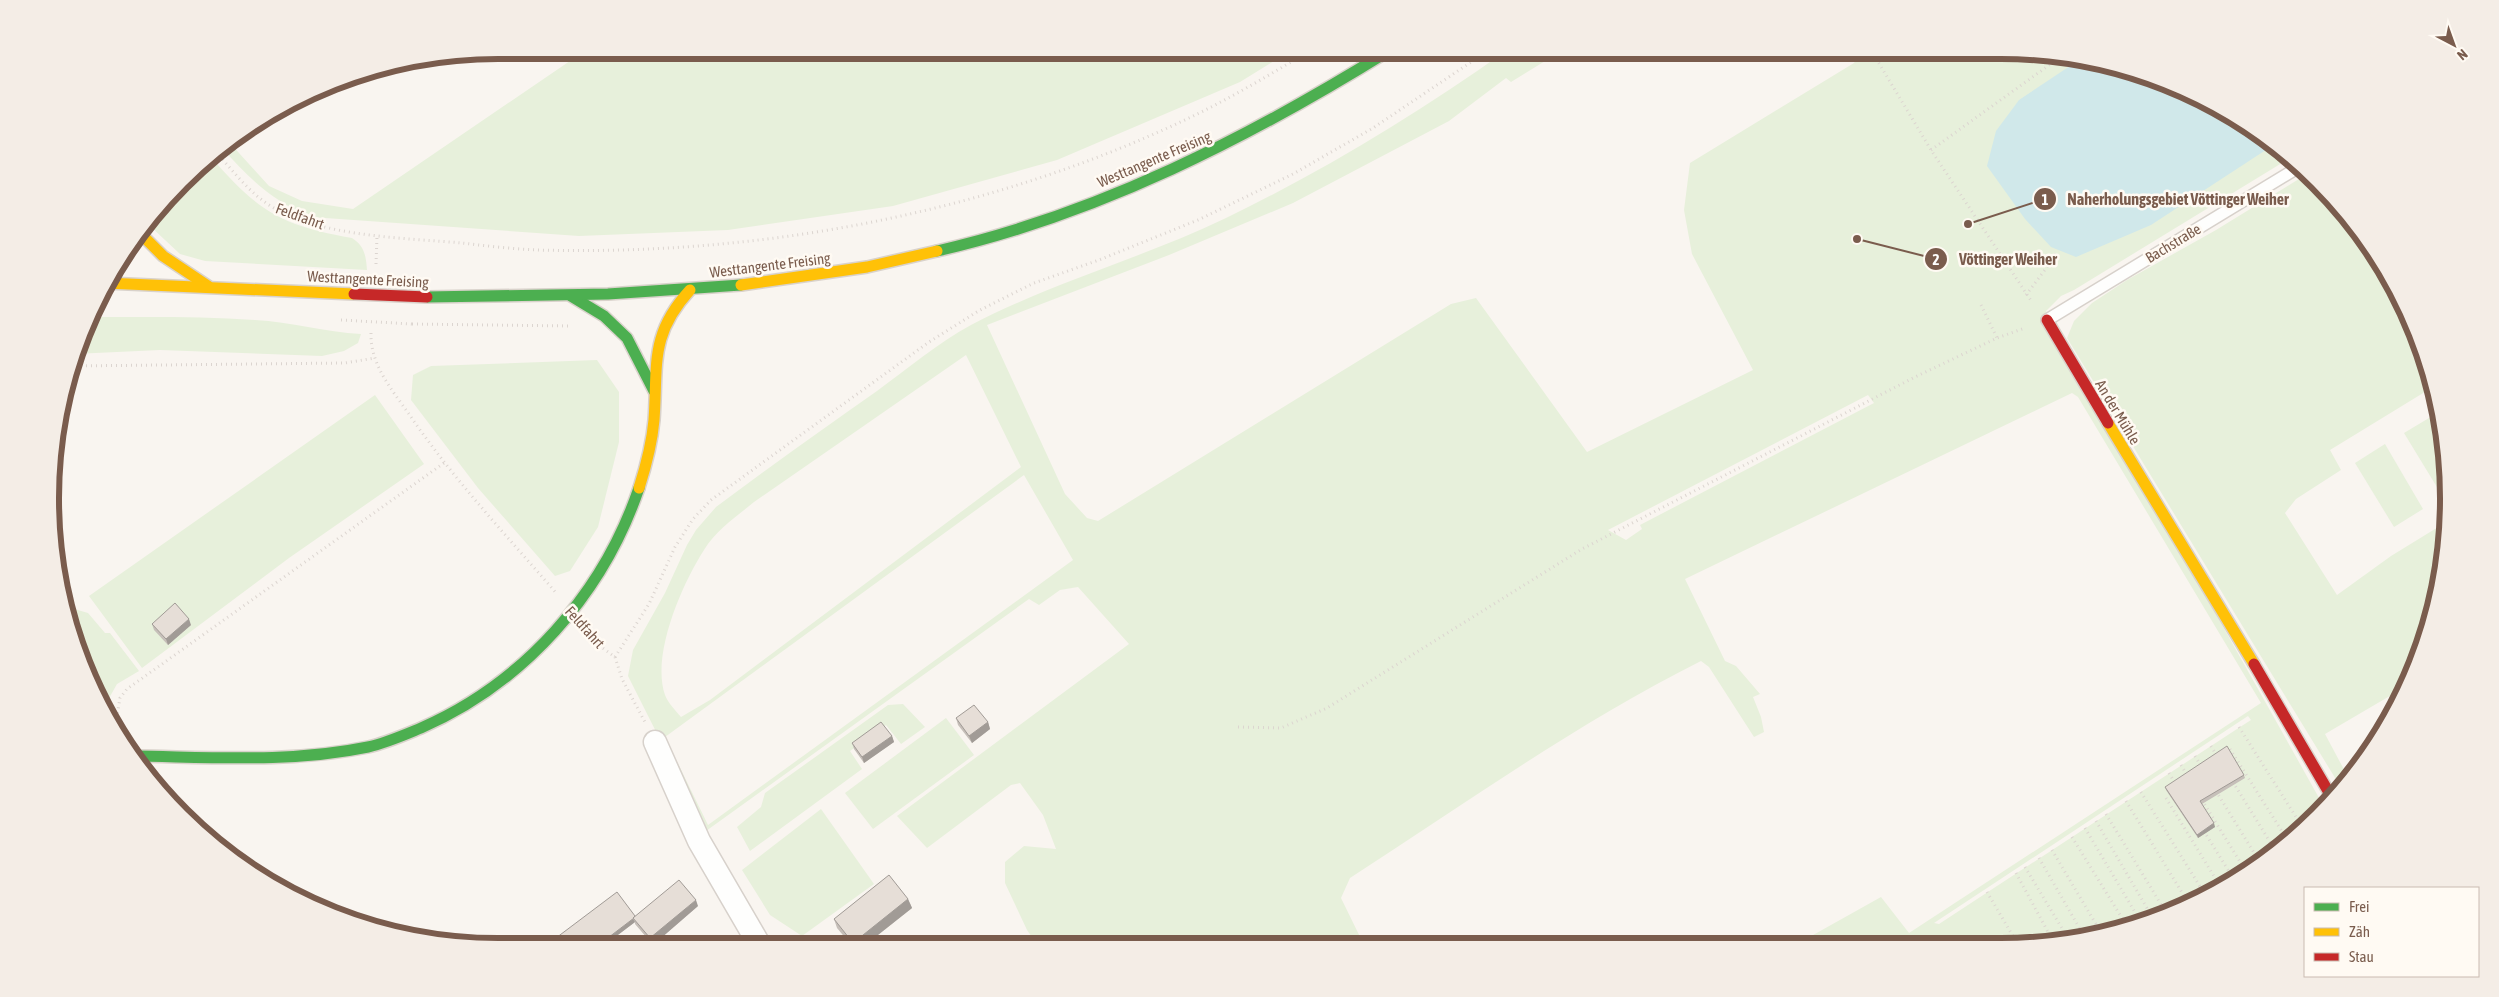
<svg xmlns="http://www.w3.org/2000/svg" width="2499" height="997" font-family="'Asap Condensed',sans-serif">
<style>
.green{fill:#e7f0db;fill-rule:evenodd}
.water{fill:#d0e8ea}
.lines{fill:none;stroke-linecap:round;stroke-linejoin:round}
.lane-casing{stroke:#d7d1cb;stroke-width:14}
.street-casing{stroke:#d7d1cb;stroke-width:25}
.fast-casing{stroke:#d9d2cb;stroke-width:14}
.slow-casing{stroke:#d9d2cb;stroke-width:14}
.jam-casing{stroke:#d9d2cb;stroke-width:14}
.path{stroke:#dcd5d0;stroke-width:3;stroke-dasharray:1 4;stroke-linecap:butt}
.lane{stroke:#fefefd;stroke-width:11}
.street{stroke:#fefefd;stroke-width:22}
.fast{stroke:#4caf50;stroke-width:11}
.slow{stroke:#ffc107;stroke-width:11}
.jam{stroke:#c62828;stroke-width:11}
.jam-bridge-casing{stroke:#d9d2cb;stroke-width:14;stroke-linecap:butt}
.path-bridge{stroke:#dcd5d0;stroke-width:3;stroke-dasharray:1 4;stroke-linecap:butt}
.jam-bridge{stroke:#c62828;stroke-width:11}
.wall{fill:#c6bfb9}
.shaded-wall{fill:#a19b96}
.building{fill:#e6ded7;stroke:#a19b96}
.labels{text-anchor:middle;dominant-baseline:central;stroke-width:5;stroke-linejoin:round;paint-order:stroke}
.street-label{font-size:15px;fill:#7a5c4d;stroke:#fffaf3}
.rim{fill:none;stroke:#7a5c4d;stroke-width:6}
.leader{fill:none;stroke:#7a5c4d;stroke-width:2}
.callout-dot{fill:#7a5c4d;stroke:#fffaf3;stroke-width:2}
.mark-label{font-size:15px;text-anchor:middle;font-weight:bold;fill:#fff}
.callout-label{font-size:16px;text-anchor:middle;font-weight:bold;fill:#7a5c4d;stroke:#fffaf3;stroke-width:5;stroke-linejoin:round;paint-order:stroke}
</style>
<rect width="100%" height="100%" fill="#f9f5f0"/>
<!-- green -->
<g class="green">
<path d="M586 50H1292L1240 82 1057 160 893 206 728 230 579 236 311 217C271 200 251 180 222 148L229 142 269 186 302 201 353 209Z"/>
<path d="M1507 50H1563L1511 82 1506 78 1449 121 1293 203 1169 255 987 325 1065 494 1087 518 1098 521 1451 304 1476 298 1587 452 1753 370 1692 254 1684 210 1690 163 1854 63 1858 57 1854 50H1859L1864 58 1877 50H2000L2117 65 2199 96 2274 143 2290 158 2074 290 2061 296 2046 311 2323 805 2296 836 2199 901 2059 943 1797 944 1881 897 1909 933 2261 703 2078 397 2072 393 1685 579 1725 661 1736 666 1760 694 1753 697 1761 717 1764 732 1754 737 1709 667 1701 661C1578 723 1465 803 1350 878L1341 898 1364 945 1038 946 1027 930 1005 883V862L1024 846 1056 849 1043 815 1020 783 1011 785 927 848 897 816 1129 644 1078 587 1060 590 1039 605 1029 599 706 831 628 676 633 650 665 593 687 545 696 530 716 507C769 467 823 429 877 391 907 369 938 343 971 325 1053 282 1143 258 1226 218 1325 170 1417 114 1507 50ZM966 355 1021 467 710 700 681 717C676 711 668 703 665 695 651 655 682 584 704 550 716 530 736 517 754 502ZM1868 395 1874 403 1640 525 1642 529 1626 540 1608 530ZM1024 475 1073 560 708 825 665 737ZM2248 716 2251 720 2237 729 1939 924 1934 923Z"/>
<path d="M210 156C258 211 279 225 352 238 365 246 366 257 367 270L205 261 180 254 150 226 203 161Z"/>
<path d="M2307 174C2318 184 2329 193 2338 204 2383 256 2417 320 2433 387L2330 450 2341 470 2296 499 2285 513 2337 595 2391 556 2448 521 2434 615 2400 690 2325 734 2348 777 2340 786 2067 338 2074 321 2092 303 2127 280 2216 230Z"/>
<path d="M91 317C145 317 201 316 255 320 291 322 325 332 361 334L358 343 344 351 322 356 160 350 74 354Z"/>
<path d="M597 360 619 392V442L598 527 570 571 555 576 478 488 411 400 413 375 431 366Z"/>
<path d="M375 395 424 464 289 558 142 668 89 596Z"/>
<path d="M2434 415C2449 440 2446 466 2447 495L2443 497 2404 433Z"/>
<path d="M2385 444 2423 509 2394 527 2355 463Z"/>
<path d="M71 608 88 613 105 633H110L139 671 117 684 104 707 84 670 66 611Z"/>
<path d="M903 704 925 727 901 744 886 725 850 751 862 769 750 851 737 827 761 807 765 793 888 705Z"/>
<path d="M946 718 974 755 873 829 845 793Z"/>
<path d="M821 809 874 884 802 936 770 915 742 870Z"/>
</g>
<!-- water -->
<path class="water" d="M2079 60 2117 65 2199 96 2275 144 2151 225 2076 257 2051 247 2025 219 1987 166 1996 131 2019 100Z"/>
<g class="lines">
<!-- lane casing -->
<g class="lane-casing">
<path id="lane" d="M2047 320 2299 167"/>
</g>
<!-- street casing -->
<g class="street-casing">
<path id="street" d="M655 742 699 841 760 946"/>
</g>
<!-- fast casing -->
<g class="fast-casing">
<g id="fast">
<path d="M937 251C1099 214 1250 137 1390 50"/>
<path d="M571 296 604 316 627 338 654 391"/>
<path d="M427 297 608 294 741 285"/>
<path d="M133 756C211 757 291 763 368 747 386 743 404 735 421 728 524 683 603 594 639 488"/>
</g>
</g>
<!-- slow casing -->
<g class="slow-casing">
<g id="slow">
<path d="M142 235 163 256 208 286"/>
<path d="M106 283 354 294"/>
<path d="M741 285 867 267 937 251"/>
<path d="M2108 423 2254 664"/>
<path d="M639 488C646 466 652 443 654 420 658 365 649 335 690 290"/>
</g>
</g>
<!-- jam casing -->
<g class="jam-casing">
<g id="jam">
<path d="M2047 320 2108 423"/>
<path d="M2254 664 2331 796"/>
</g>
</g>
<!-- path -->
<g class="path">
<path d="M1871 50 1931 150 2032 302"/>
<path d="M1931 150 2059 58"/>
<path d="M216 152C234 172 251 195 274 208 324 237 406 238 462 243 487 246 513 249 538 250 760 256 987 214 1189 118 1231 98 1271 74 1311 50"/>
<path d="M376 264 377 236"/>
<path d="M2026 295 2053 259 2057 250"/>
<path d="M1981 305 1997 338"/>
<path d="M412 324 572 326"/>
<path d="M371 333C370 366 394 392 411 417 455 481 507 536 557 594"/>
<path d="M71 366 345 363 375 358"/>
<path d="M586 630 600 646 615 657 622 679 646 724"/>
<path d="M615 657 649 604 675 547 693 519 711 500 929 342 980 310 1034 283 1099 260 1198 220 1293 174 1373 128 1489 50"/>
<path d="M1238 727 1281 728 1327 708 1582 549 1915 377 1997 338 2025 328"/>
<path d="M2239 727 2303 828"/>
<path d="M115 728 120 698 127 689 444 463"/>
<path d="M2211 746 2217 756"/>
<path d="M2230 749 2288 841"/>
<path d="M2195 756 2201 766"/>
<path d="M2181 765 2187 775"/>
<path d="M2169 773 2175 783"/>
<path d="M2233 782 2275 850"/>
<path d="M2216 791 2259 861"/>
<path d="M2141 792 2206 896"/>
<path d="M2166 798 2220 886"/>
<path d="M2202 800 2245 870"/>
<path d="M2126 801 2189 904"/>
<path d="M2106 814 2165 911"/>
<path d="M2096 821 2151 915"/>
<path d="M2085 828 2139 919"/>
<path d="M2204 831 2233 878"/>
<path d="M2072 837 2125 923"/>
<path d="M2052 850 2100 931"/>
<path d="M2039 858 2084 936"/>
<path d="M2025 867 2069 940"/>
<path d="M2016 873 2054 943"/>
<path d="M1987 892 2017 943"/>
</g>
<!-- lane -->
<use href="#lane" class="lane"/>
<!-- street -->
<use href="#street" class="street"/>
<!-- fast -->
<use href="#fast" class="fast"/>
<!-- slow -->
<use href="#slow" class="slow"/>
<!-- jam -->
<use href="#jam" class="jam"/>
<!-- jam-bridge casing -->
<g class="jam-bridge-casing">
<path id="jam-bridge" d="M354 294 427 297"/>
</g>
<!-- path-bridge -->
<path class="path-bridge" d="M341 320 412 324"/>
<!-- jam-bridge -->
<use href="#jam-bridge" class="jam-bridge"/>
</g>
<!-- wall -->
<g class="wall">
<path d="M152 624 191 625 168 645 154 630Z"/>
<path d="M956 718 988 722 990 729 972 743 958 725Z"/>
<path d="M892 736 894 742 864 763 854 749 852 743Z"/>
<path d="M2244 775 2245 778 2202 804 2215 827 2198 838 2166 790 2165 787Z"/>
<path d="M908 899 912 908 864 946H852L837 928 834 919Z"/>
<path d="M698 906 653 945 635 924V922L602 947H544L635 916Z"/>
</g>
<!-- shaded-wall -->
<g class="shaded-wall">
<path d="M189 619 191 625 168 645 166 639Z"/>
<path d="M988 722 990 729 972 743 969 736Z"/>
<path d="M892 736 894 742 864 763 862 757Z"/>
<path d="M2214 823 2215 827 2198 838 2197 835Z"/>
<path d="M908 899 912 908 864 946H855L853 943Z"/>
<path d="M696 900 698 906 653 945 650 938Z"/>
<path d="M633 919 635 922 602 947H596Z"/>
</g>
<!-- building -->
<g class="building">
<path d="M175 603 189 619 166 639 152 624Z"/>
<path d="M974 705 988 722 969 736 956 718Z"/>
<path d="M881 722 892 736 862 757 852 743Z"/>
<path d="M2227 746 2244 775 2200 801 2214 823 2197 835 2165 787Z"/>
<path d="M889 875 908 899 853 943 834 919Z"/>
<path d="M679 880 696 900 650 938 633 918Z"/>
<path d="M617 892 635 916 633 918H634L596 947H544Z"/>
<path d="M995 941 999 946H989Z"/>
</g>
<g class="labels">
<!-- street labels -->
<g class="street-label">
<text transform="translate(1154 159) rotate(-23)">Westtangente Freising</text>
<text transform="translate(300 216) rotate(20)">Feldfahrt</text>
<text transform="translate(2173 243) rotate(-31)">Bachstraße</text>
<text transform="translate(770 265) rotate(-7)">Westtangente Freising</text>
<text transform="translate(368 279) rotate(3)">Westtangente Freising</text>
<text transform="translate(2118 412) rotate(59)">An der Mühle</text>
<text transform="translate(585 627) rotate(48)">Feldfahrt</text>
</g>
</g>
<!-- crop -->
<path d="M0 0H2499V997H0ZM498 59H2001A439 439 0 0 1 2440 498V499A439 439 0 0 1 2001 938H498A439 439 0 0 1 59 499V498A439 439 0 0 1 498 59Z" fill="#f4ede6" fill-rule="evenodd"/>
<path class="rim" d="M498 59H2001A439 439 0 0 1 2440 498V499A439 439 0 0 1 2001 938H498A439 439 0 0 1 59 499V498A439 439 0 0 1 498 59Z"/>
<!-- callouts -->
<path class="leader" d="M1968 224L2045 199M1857 239L1936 259"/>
<g class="callout-dot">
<circle cx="1968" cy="224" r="5"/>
<circle cx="1857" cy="239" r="5"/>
<circle cx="2045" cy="199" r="12"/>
<circle cx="1936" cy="259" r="12"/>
</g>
<g class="mark-label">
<text x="2045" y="205">1</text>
<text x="1936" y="265">2</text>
</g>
<g class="callout-label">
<text x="2178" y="205">Naherholungsgebiet Vöttinger Weiher</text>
<text x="2008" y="265">Vöttinger Weiher</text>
</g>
<!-- legend -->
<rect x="2304" y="887" width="175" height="90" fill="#fffaf3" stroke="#cabbb1"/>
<rect x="2314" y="903" width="25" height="8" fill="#4caf50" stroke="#cabbb1"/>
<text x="2349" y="912" font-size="15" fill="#7a5c4d">Frei</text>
<rect x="2314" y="928" width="25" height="8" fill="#ffc107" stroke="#cabbb1"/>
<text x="2349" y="937" font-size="15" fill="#7a5c4d">Zäh</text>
<rect x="2314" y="953" width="25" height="8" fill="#c62828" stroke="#cabbb1"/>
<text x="2349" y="962" font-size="15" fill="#7a5c4d">Stau</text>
<!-- north arrow -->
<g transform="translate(2454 45) rotate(139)" stroke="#fffaf3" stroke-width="4" paint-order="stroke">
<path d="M0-4L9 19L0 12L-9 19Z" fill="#7a5c4d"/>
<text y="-8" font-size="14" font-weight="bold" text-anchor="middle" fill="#7a5c4d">N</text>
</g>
</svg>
